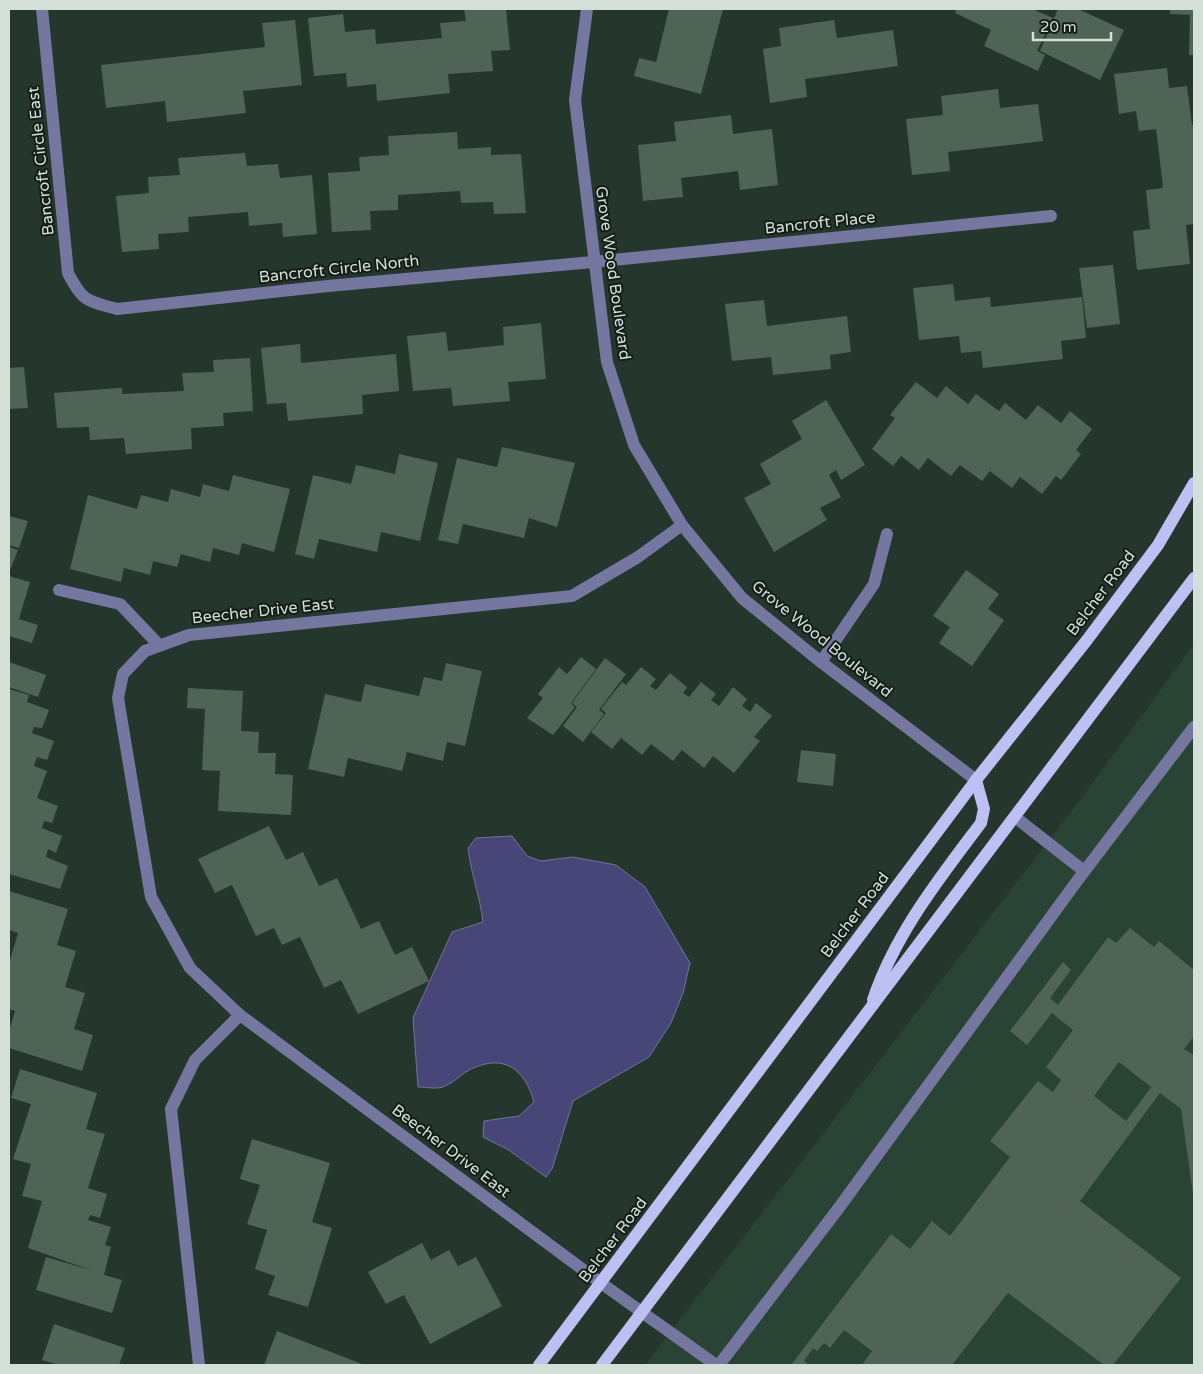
<svg xmlns="http://www.w3.org/2000/svg" width="1203" height="1374" font-family="'Varela Round',sans-serif">
<style>
.built{fill:#294335}
.water{fill:#484679;stroke:#727496}
.building{fill:#4f6357;fill-rule:evenodd}
.lines{fill:none;stroke-linecap:round;stroke-linejoin:round}
.minor{stroke:#7677a1;stroke-width:12}
.major{stroke:#bebff3;stroke-width:12}
.labels{text-anchor:middle;dominant-baseline:central;stroke-width:4;stroke-linejoin:round;paint-order:stroke}
.street-label{font-size:16px;fill:#d4dfd8;stroke:#141d18}
</style>
<rect width="100%" height="100%" fill="#25372d"/>
<!-- built -->
<path class="built" d="M1194 644V1365H645L1083 796Z"/>
<!-- water -->
<path class="water" d="M512 836 527 856 541 861 573 857 616 865 645 887 690 963 683 993 671 1023 649 1057 573 1101 552 1169 546 1177 507 1149 483 1137 484 1121 519 1116 534 1102C525 1070 505 1053 471 1069 462 1073 455 1082 445 1086 438 1090 426 1087 418 1087L413 1018 452 932 483 922C480 896 471 874 468 848L476 838Z"/>
<!-- building -->
<g class="building">
<path d="M464 9H506L510 50 491 51 493 71 448 74 450 93 377 101 376 84 347 87 346 73 314 76 308 18 343 14 345 32 375 29 376 44 442 38 440 23 466 21Z"/>
<path d="M669 9H723L701 94 634 76 639 58 656 62Z"/>
<path d="M957 9H1032L1053 18 1037 51 1045 55 1038 71 984 46 991 30 955 13Z"/>
<path d="M1058 9H1078L1124 30 1100 80 1040 51Z"/>
<path d="M1170 9H1194V55H1189L1190 15 1170 14Z"/>
<path d="M295 20 302 85 243 91 246 113 167 122 165 101 106 108 101 65 265 47 262 23Z"/>
<path d="M834 20 837 38 893 30 898 66 805 79 807 97 770 103 763 49 781 46 779 28Z"/>
<path d="M1167 68 1169 88 1187 86 1192 125 1194 124V224L1186 225 1190 264 1137 270 1133 231 1150 229 1146 190 1163 188 1159 152 1156 129 1139 131 1136 111 1119 114 1114 74Z"/>
<path d="M998 89 1000 108 1038 104 1043 141 948 152 950 171 912 175 906 119 943 115 941 96Z"/>
<path d="M731 115 733 134 772 129 778 185 740 190 738 171 707 175 681 178 683 197 643 201 638 145 676 141 674 122Z"/>
<path d="M457 132 458 149 491 147V155L521 154 526 213 494 214 493 202 461 203 460 191 398 195V210L370 211 371 230 332 232 328 173 360 171 359 157 389 155 388 136Z"/>
<path d="M245 153 247 166 278 164 280 178 312 175 317 234 283 237 282 223 249 226 248 212 188 217 189 232 158 234 159 249 122 252 116 196 149 193 148 177 180 175 178 158Z"/>
<path d="M1113 265 1120 324 1087 328 1079 268Z"/>
<path d="M953 284 955 301 990 297 991 307 1082 297 1086 338 1061 341 1063 359 983 368 981 351 961 353 959 336 919 340 913 288Z"/>
<path d="M764 300 767 326 847 316 851 352 830 355 831 369 773 375 771 357 732 361 725 304Z"/>
<path d="M541 323 546 379 508 382 510 401 453 406 451 388 413 391 407 336 446 332 448 351 504 345 503 327Z"/>
<path d="M300 344 301 363 396 354 399 391 362 395 363 414 288 421 286 403 267 404 261 348Z"/>
<path d="M250 358 253 411 223 413 224 426 191 428 192 449 126 454 124 438 90 440 89 427 57 428 54 393 118 388H122V394L184 391 182 373 214 372 213 360Z"/>
<path d="M24 367 28 408 9 409V368Z"/>
<path d="M916 382 937 398 946 386 968 404 976 394 999 411 1005 403 1026 420 1038 405 1061 423 1070 411 1092 429 1076 450 1081 454 1061 480 1056 476 1042 494 1020 477 1012 488 990 471 982 481 960 465 951 476 928 458 919 470 901 456 893 466 872 449 895 418 890 415Z"/>
<path d="M826 400 865 465 841 480 836 470 829 475 841 497 820 508 827 520 774 552 744 498 771 484 760 464 802 439 792 421Z"/>
<path d="M502 447 575 463 557 527 529 518 524 538 463 524 458 544 438 540 457 458 497 467Z"/>
<path d="M399 454 438 463 420 541 381 532 377 552 319 539 314 559 295 554 313 475 351 484 356 465 395 474Z"/>
<path d="M233 475 290 489 274 552 242 543 239 555 213 548 210 562 181 554 177 567 153 561 150 575 124 568 121 582 70 569 88 495 137 509 141 495 168 502 171 489 200 497 203 484 229 491Z"/>
<path d="M9 516 28 521 19 548 9 545Z"/>
<path d="M9 547 18 550 9 573Z"/>
<path d="M966 570 999 594 988 609 1004 620 972 666 939 643 950 627 933 616Z"/>
<path d="M9 576 30 582 19 619 38 625 32 643 9 636Z"/>
<path d="M581 657 596 669 571 703 575 707 553 735 527 718 543 698 538 694 559 667 567 674Z"/>
<path d="M605 658 626 674 599 710 604 714 583 742 563 726 577 707 572 703Z"/>
<path d="M9 662 46 675 38 697 9 687Z"/>
<path d="M446 663 482 671 465 746 447 742 443 761 407 752 402 771 348 758 344 777 308 769 325 694 361 702 365 684 419 696 424 677 442 681Z"/>
<path d="M641 667 656 679 650 686 656 690 670 673 687 687 683 693 689 697 701 682 716 694 711 700 719 706 733 687 747 699 742 706 750 712 756 703 772 716 754 737 760 741 734 773 713 756 704 768 682 750 673 761 651 744 642 755 621 738 612 749 591 732 606 713 601 709 622 682 626 685Z"/>
<path d="M188 688 243 691 241 731 259 732 258 753H276L275 774 293 775 291 815 218 811 220 771 202 770 205 709 187 708Z"/>
<path d="M9 689 29 695 27 702 49 710 42 728 34 727 32 733 54 741 47 760 37 757 34 766 47 771 37 798 58 806 52 823 44 821 42 828 62 836 56 853 48 849 46 857 68 866 60 889 9 874Z"/>
<path d="M801 750 836 754 833 786 797 782Z"/>
<path d="M269 826 286 860 303 852 319 886 337 878 361 929 379 921 395 955 412 947 429 981 358 1014 341 980 324 988 300 937 282 945 274 928 256 936 232 885 215 893 198 859Z"/>
<path d="M9 891 68 909 57 945 76 951 65 987 85 993 74 1029 93 1035 82 1071 9 1048V1032L15 1011 9 1009V963L18 933 9 930Z"/>
<path d="M1130 928 1154 947 1159 941 1194 970V1036L1184 1049 1194 1055V1201L1181 1109 1160 1093 1080 1201 1181 1278 1113 1365H1104L1008 1293 952 1365H862L872 1351 844 1330 830 1348 824 1343 817 1351 813 1348 804 1361 809 1365H791L891 1234 910 1249 932 1221 950 1236 1010 1157 990 1141 1038 1081 1053 1092 1061 1080 1046 1067 1073 1030 1052 1013 1027 1045 1010 1031 1063 962 1071 970 1050 998 1058 1005 1108 937 1116 943ZM1119 1062 1151 1087 1126 1121 1094 1096Z"/>
<path d="M20 1069 97 1093 86 1129 105 1134 88 1188 107 1194 100 1218 90 1215 88 1220 111 1227 105 1245 111 1247 104 1275 122 1280 112 1313 36 1290 46 1257 94 1271 28 1248 42 1201 22 1196 31 1164 13 1159 31 1104 11 1098Z"/>
<path d="M252 1139 330 1163 312 1222 332 1228 308 1307 268 1295 275 1276 255 1269 267 1230 247 1224 260 1185 240 1179Z"/>
<path d="M422 1243 431 1260 449 1250 458 1266 476 1257 502 1306 430 1344 404 1295 386 1304 368 1272Z"/>
<path d="M54 1324 125 1348 119 1365H59L42 1360Z"/>
<path d="M277 1331 362 1364 361 1365H264Z"/>
</g>
<g class="lines">
<!-- minor -->
<g class="minor">
<path d="M42 9 68 273C82 301 87 301 117 309L328 286 593 262 1051 216"/>
<path d="M587 9 575 100 607 362 634 445 682 525 742 598 821 662 976 780"/>
<path d="M59 590 120 604 159 645"/>
<path d="M821 662 874 584 887 534"/>
<path d="M1015 817 1084 871"/>
<path d="M240 1015 601 1283 716 1365"/>
<path d="M199 1365 171 1109 195 1060 240 1015 190 968 151 897 118 698 123 674 145 651 189 635 572 596 638 557 682 525"/>
<path d="M719 1365 838 1209 1077 881 1194 727"/>
</g>
<!-- major -->
<g class="major">
<path d="M873 1000C895 934 939 879 981 823L984 809 976 780"/>
<path d="M539 1365 976 780 1087 640 1158 545 1194 483"/>
<path d="M602 1365 1194 578"/>
</g>
</g>
<g class="labels">
<!-- street labels -->
<g class="street-label">
<text transform="translate(41 161) rotate(-96)">Bancroft Circle East</text>
<text transform="translate(820 223) rotate(-6)">Bancroft Place</text>
<text transform="translate(339 269) rotate(-6)">Bancroft Circle North</text>
<text transform="translate(613 273) rotate(82)">Grove Wood Boulevard</text>
<text transform="translate(1101 593) rotate(-53)">Belcher Road</text>
<text transform="translate(263 611) rotate(-6)">Beecher Drive East</text>
<text transform="translate(822 639) rotate(39)">Grove Wood Boulevard</text>
<text transform="translate(855 915) rotate(-53)">Belcher Road</text>
<text transform="translate(451 1151) rotate(37)">Beecher Drive East</text>
<text transform="translate(613 1240) rotate(-53)">Belcher Road</text>
</g>
</g>
<!-- border -->
<rect width="1203" height="1374" fill="none" stroke="#d4dfd8" stroke-width="20"/>
<!-- scale -->
<path d="M1033 32v8h78v-8" fill="none" stroke="#d4dfd8" stroke-width="2.5"/>
<text x="1040" y="32" font-size="15" fill="#d4dfd8" stroke="#141d18" stroke-width="4" paint-order="stroke">20 m</text>
</svg>
